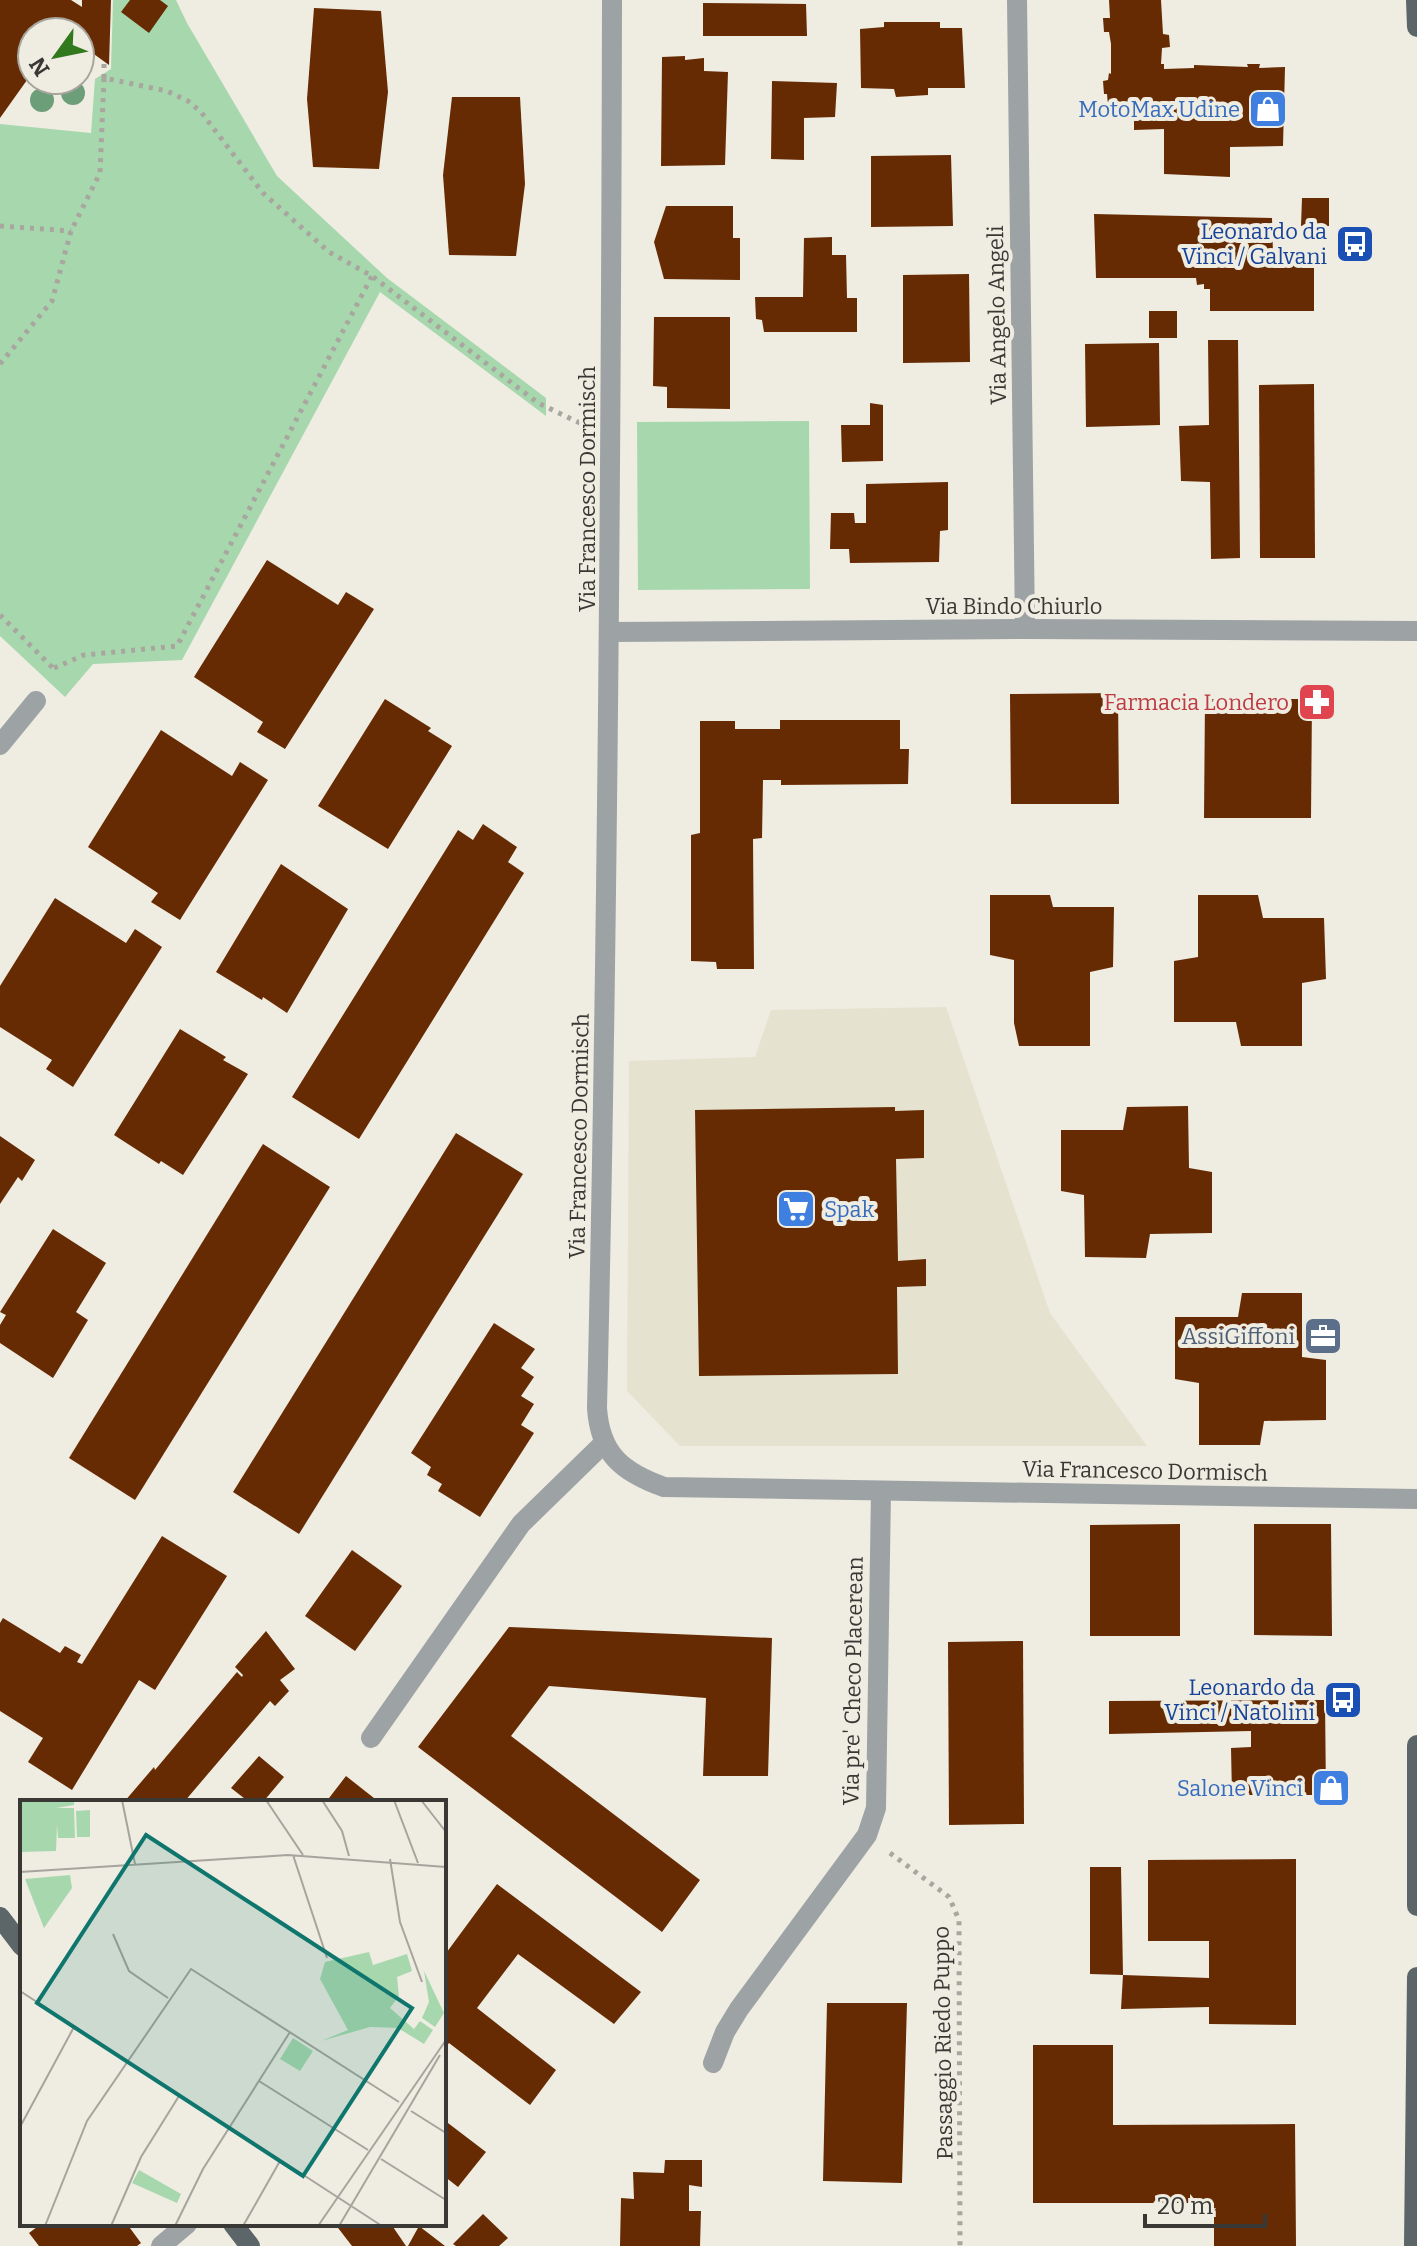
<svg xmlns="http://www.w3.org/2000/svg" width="1417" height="2246" font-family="Bitter,serif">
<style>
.built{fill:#e6e2d0}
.green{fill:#a7d8ad}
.building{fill:#662b02}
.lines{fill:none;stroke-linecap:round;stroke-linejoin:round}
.path{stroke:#a8a69e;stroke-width:5;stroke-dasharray:4 6;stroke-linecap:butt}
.minor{stroke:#9da2a4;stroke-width:20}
.major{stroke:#5c6568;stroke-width:20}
.tree{fill:#6c9e79}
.labels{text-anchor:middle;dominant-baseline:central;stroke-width:8;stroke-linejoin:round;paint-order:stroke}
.shop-label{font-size:22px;fill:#366cbe;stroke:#efece2;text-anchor:end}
.transit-label{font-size:22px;fill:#164399;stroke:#efece2;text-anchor:end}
.street-label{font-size:22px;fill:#393834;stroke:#efece2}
.health-label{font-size:22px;fill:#be3a42;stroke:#efece2;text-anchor:end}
.service-label{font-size:22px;fill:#4e5e75;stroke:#efece2;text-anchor:end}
.inset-road{fill:none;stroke:#a6a49c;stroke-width:2}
.view{fill:#0f766e;fill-opacity:0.15;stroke:#0f766e;stroke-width:4}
.inset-edge{fill:none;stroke:#393834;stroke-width:4}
</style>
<rect width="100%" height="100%" fill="#efece2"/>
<!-- built -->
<path class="built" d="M946 1007 1050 1313 1147 1446H680L627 1391 629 1061 755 1057 771 1010Z"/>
<!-- green -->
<g class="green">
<path d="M113 0H176L187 23 277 176 387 278 546 398V416L380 292 182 660 93 664 65 697 0 636V124L91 133 95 79 111 69Z"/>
<path d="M809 421 810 589 638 590 637 422Z"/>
</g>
<!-- building -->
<g class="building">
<path d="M0 0H71L82 7V0H111L109 65 80 44V32H63L55 27 52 32H32V73L0 118Z"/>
<path d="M130 0H160L168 6 149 33 121 12Z"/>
<path d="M1109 0H1161L1163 34 1169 35 1170 47 1162 48 1161 64H1164V69L1194 68V65L1248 67 1247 64H1260L1259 68 1285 67 1283 146 1230 147V177L1164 174V129L1134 130V117H1109L1107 94H1104L1103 81 1108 80 1109 73 1111 74V44L1109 32H1104L1103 18H1110Z"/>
<path d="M703 3 806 4 807 36H703Z"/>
<path d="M314 8 381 11 388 92 379 169 313 167 307 99Z"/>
<path d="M884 22H940V28H962L965 88H928V95L896 97 894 89 861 88 860 29 884 27Z"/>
<path d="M685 56V60L704 58V71L728 72 725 165 661 166 662 57Z"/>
<path d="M772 81 837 83 835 117 804 118V160L771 159Z"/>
<path d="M452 97H520L525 184 516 256 449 255 443 175Z"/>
<path d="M951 155 953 226 871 227V156Z"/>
<path d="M1302 198H1329V226H1301Z"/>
<path d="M666 206H733V238H740V280L664 279 654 242Z"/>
<path d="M1094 214 1272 218 1273 255H1314V311H1210V289H1204V284L1197 285 1196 278H1096Z"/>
<path d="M832 237V255H846L847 298H857V332H764L762 320 756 319 755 297H803L804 238Z"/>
<path d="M969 274 970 362 903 363V275Z"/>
<rect x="1149" y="311" width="28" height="27"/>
<path d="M654 317H730V409L667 408V387L653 386Z"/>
<path d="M1208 340H1238L1240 558 1211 559 1210 482 1181 481 1179 426 1209 425Z"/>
<path d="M1159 343 1160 425 1086 427 1085 344Z"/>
<path d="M1314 384 1315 558H1260L1259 385Z"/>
<path d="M870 403 883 405V461L842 462 841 425H870Z"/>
<path d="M948 482V530L940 531 939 562 850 563 849 549H830L831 513H854L855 523H866V484Z"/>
<path d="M267 560 338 605 346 592 374 609 285 749 257 732 263 722 194 677Z"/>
<path d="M1118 693 1119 804H1011L1010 694Z"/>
<path d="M385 699 431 728 428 731 452 746 388 849 318 806Z"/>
<path d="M1205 699H1312L1311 818H1204Z"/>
<path d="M780 720H900V749H909L908 784 781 785V780H763L762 838 753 839 754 969H717L716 962 691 961V835L700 833V721H735V729H780Z"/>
<path d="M161 730 232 776 240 762 268 780 180 920 151 902 158 893 88 847Z"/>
<path d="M483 824 517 847 508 862 524 873 359 1139 292 1097 458 830 473 840Z"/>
<path d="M281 864 348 909 287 1013 263 997 262 1000 216 972Z"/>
<path d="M990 895H1050L1053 907H1114L1113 967 1090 972V1046H1019L1014 1023V960L990 955Z"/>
<path d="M1198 895H1258L1263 918H1324L1326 979 1302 983V1046H1241L1236 1022H1174V961L1198 957Z"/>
<path d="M55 898 126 943 135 929 162 947 73 1087 46 1069 52 1060 0 1027V986Z"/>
<path d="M180 1029 226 1057 223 1060 248 1074 183 1175 161 1161 159 1164 114 1135Z"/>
<path d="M1188 1106 1189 1168 1212 1172V1233L1150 1234 1146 1258 1085 1257 1084 1195 1061 1191V1130H1123L1127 1107Z"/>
<path d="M895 1107V1111L924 1110V1158L896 1159 898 1261 926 1259V1286L897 1287 898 1374 699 1376 695 1110Z"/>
<path d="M456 1133 523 1174 299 1534 233 1492Z"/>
<path d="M0 1136 35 1160 22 1181 18 1177 0 1204Z"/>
<path d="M263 1144 330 1187 135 1500 69 1458Z"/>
<path d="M53 1229 106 1263 76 1312 88 1320 53 1378 0 1343V1325L6 1315 0 1312Z"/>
<path d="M1242 1293H1302V1357L1326 1360V1420L1264 1421 1260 1445H1199V1383L1175 1379V1317H1238Z"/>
<path d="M494 1323 535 1349 521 1368 534 1377 521 1396 534 1404 521 1425 534 1433 480 1517 438 1491 442 1484 427 1475 431 1467 411 1453Z"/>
<path d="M1180 1524V1636H1090V1525Z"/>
<path d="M1254 1524H1331L1332 1636 1254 1635Z"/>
<path d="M162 1536 227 1576 155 1690 139 1680 72 1790 28 1762 43 1738 0 1711V1623L3 1618 60 1653 65 1646 81 1655 77 1662 82 1664Z"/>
<path d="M352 1550 402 1586 355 1651 305 1616Z"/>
<path d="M509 1627 772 1638 768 1776H703L706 1698 549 1686 511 1736 700 1880 662 1932 418 1747Z"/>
<path d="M266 1631 295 1669 280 1680 289 1691 275 1706 270 1701 184 1802H124L154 1767 155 1770 237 1672 242 1677 243 1675 235 1667Z"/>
<path d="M1023 1641 1024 1824 949 1825 948 1642Z"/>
<path d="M1325 1700 1326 1795H1232L1231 1748 1251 1747V1731L1109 1734V1701Z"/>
<path d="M259 1756 284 1777 263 1802H249L231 1788Z"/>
<path d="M346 1776 379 1802H326Z"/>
<path d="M1296 1859V2025L1209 2024V2007L1121 2009 1123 1975 1209 1978V1941H1148V1860Z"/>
<path d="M1090 1867H1121L1123 1975 1090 1974Z"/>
<path d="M497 1884 641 1992 614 2024 518 1954 477 2008 556 2070 530 2105 449 2043 444 2050V1956Z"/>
<path d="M827 2003H907L902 2183 823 2181Z"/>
<path d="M1033 2045H1113V2125L1295 2124 1296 2246H1214V2203H1033Z"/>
<path d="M444 2120 486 2152 458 2187 444 2176Z"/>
<path d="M665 2160H702V2187L689 2185V2211H701L700 2246H620L621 2198 634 2199 633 2172 664 2173Z"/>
<path d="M483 2214 508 2238 499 2246H456L453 2244Z"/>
<path d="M41 2224H127L141 2243 137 2246H39L29 2233Z"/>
<path d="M335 2224H391L406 2246H352Z"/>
<path d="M419 2226 445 2246H408Z"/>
</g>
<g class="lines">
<!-- path -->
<g class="path">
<path d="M104 78V61"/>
<path d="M0 226 71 231"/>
<path d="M0 364 52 301 71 231 100 173 104 78 167 91 188 101 201 112 263 193 329 252 372 276 538 403 582 424"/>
<path d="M0 615 53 668"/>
<path d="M54 668 84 655 177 646 372 276"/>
<path d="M890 1853 949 1897 959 1920 960 2246"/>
</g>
<!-- minor -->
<g class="minor">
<path d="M612 0C611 470 608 939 597 1408 600 1454 622 1472 664 1487L1417 1499"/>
<path d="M1017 0 1025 629"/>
<path d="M611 632 1025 629 1417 631"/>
<path d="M0 745 36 701"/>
<path d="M371 1738 521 1524 604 1443"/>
<path d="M713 2063 725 2032 739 2009 867 1835 876 1808 881 1491"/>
<path d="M161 2246 187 2224"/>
</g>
<!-- major -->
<g class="major">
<path d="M1416 0 1417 27"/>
<path d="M1417 1745V1906"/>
<path d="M0 1917 22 1946"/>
<path d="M233 2224 250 2246"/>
<path d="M1414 2246 1417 1977"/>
</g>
</g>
<!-- trees -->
<g class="tree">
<circle cx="73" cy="93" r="12"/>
<circle cx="42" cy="100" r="12"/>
</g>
<!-- icons -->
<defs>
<g id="shop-square" transform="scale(2)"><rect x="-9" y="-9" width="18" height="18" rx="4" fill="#3f7fe0" stroke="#efece2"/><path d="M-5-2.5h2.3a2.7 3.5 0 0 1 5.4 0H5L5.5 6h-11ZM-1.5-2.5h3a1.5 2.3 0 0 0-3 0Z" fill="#fff"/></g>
<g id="bus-square" transform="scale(2)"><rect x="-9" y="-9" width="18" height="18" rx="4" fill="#1a4fb4" stroke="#efece2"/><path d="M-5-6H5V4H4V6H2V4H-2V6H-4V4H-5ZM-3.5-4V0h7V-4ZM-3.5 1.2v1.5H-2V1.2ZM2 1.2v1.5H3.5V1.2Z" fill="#fff"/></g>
<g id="pharmacy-square" transform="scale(2)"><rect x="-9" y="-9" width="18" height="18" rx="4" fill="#e0444e" stroke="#efece2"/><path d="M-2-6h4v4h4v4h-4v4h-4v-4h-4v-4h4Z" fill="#fff"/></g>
<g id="supermarket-square" transform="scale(2)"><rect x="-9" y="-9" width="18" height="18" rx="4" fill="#3f7fe0" stroke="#efece2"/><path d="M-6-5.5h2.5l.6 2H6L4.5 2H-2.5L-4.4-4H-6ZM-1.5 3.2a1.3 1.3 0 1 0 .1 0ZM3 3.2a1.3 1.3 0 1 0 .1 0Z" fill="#fff"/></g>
<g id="office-square" transform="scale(2)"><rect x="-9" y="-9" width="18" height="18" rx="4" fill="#5c6f8a" stroke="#efece2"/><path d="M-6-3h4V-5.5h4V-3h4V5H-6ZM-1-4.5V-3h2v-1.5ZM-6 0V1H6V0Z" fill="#fff"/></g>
</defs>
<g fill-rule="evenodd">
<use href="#shop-square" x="1268" y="109"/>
<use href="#bus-square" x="1355" y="244"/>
<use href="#pharmacy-square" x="1317" y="702"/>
<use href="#supermarket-square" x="796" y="1209"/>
<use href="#office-square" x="1323" y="1336"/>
<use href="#bus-square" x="1343" y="1700"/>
<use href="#shop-square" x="1331" y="1788"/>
</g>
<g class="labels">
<!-- shop labels -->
<g class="shop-label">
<text x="1240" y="109">MotoMax Udine</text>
<text x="824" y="1209" text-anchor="start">Spak</text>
<text x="1303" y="1788">Salone Vinci</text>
</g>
<!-- transit labels -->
<g class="transit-label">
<text x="1327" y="231">Leonardo da<tspan x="1327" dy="25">Vinci / Galvani</tspan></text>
<text x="1315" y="1687">Leonardo da<tspan x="1315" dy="25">Vinci / Natolini</tspan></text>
</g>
<!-- street labels -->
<g class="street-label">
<text transform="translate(997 315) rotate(-91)">Via Angelo Angeli</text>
<text transform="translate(587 489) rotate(-90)">Via Francesco Dormisch</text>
<text x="1014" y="606">Via Bindo Chiurlo</text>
<text transform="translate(579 1136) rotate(-89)">Via Francesco Dormisch</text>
<text transform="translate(1145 1471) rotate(1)">Via Francesco Dormisch</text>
<text transform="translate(853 1681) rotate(-89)">Via pre' Checo Placerean</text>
<text transform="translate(943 2043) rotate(-91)">Passaggio Riedo Puppo</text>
</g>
<!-- health labels -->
<g class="health-label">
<text x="1289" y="702">Farmacia Londero</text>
</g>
<!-- service labels -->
<g class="service-label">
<text x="1295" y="1336">AssiGiffoni</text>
</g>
</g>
<!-- overview -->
<g transform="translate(20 1800)">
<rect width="426" height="426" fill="#efece2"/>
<path d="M0 0H54V5L36 8H54L55 38H38L37 25 36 51 0 52ZM70 10V37H57L56 11ZM50 75 52 88 24 128 5 79ZM349 152 353 165 387 154 392 171 377 177 379 196 370 208 394 229 400 221 413 230 404 244 378 228 350 227 301 241 328 230 300 179 305 162ZM404 171 424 213 415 227 402 218 409 202ZM273 238 293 251 280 271 260 259ZM119 370 161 394 157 403 112 383Z" fill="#a7d8ad"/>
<path class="inset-road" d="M102 0 115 64M246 0 283 55M302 0 322 31 329 56M374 0 398 63M401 0 426 32M273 55 307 158M370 59 380 122 402 182M0 72 268 55 426 67M93 134 109 171 148 198M0 191 362 426M239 281 348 350M391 311 426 333M0 327 54 227M361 359 426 400M25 426 67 321 171 169 379 302M91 426 121 357 159 296M155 426 183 369 270 232M223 426 260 361M298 426 426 240M319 426 420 255"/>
<path class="view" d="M126 35 392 208 283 376 17 203Z"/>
<rect width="426" height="426" class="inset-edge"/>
</g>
<!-- north arrow -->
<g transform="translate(56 56) rotate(237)"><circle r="38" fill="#efece2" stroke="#a6a49c" stroke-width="2"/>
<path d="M0-6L14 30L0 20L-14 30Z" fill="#32791d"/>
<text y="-12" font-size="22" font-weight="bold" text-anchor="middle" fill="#393834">N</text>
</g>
<!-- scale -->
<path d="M1145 2214v12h120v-12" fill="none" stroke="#393834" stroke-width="4"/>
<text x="1157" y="2214" font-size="24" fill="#393834" stroke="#efece2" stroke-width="6" paint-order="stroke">20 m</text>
</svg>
